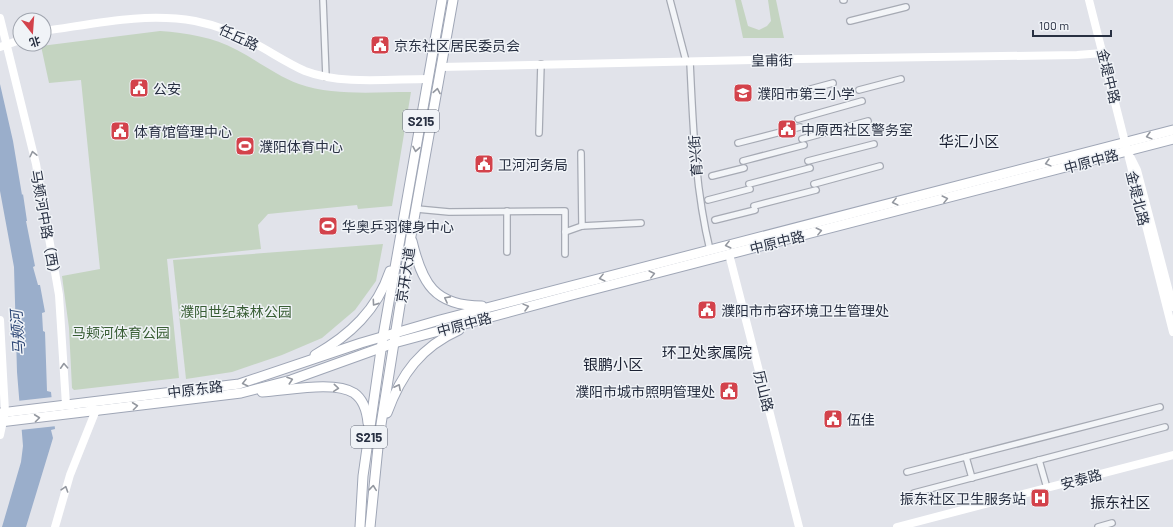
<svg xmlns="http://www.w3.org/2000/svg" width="1173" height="527" font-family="Barlow,'Noto Sans SC',sans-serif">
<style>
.green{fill:#c4d4c1}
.water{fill:#9aaecb}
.pier{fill:#e1e3ea}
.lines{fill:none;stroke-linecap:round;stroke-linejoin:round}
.street-casing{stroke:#a6aab4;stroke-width:8}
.primary-casing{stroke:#9fa6b6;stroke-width:11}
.street{stroke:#f3f5f8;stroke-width:5.5}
.secondary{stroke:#fff;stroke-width:8}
.primary{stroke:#fff;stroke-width:9}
.oneway{stroke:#9498a0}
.labels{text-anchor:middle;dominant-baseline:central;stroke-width:3;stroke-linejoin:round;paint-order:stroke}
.shield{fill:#f0f3f7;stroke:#646a78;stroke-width:1}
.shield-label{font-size:13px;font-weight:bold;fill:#283042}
.street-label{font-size:14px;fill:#283042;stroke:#f0f3f7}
.poi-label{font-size:14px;fill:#283042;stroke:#f0f3f7;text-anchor:start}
.park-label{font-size:14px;fill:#395e35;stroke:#f0f3f7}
.neighbourhood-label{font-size:15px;fill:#1b2133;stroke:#f0f3f7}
.water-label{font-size:15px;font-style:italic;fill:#314a78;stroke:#f0f3f7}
</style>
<rect width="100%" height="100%" fill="#e1e3ea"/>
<!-- green -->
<g class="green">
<path d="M735 0H741L748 26 759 30 767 26 771 21 768 0H776L784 38H743Z"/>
<path d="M160 31C187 33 213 37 237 50 258 61 277 76 299 84 334 96 373 92 411 92L392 206 358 209 357 205 268 214 258 225 261 249 167 259 179 378 74 390 72 388 69 328 62 276 100 269 81 80 49 83 41 46Z"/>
<path d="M383 244 376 281 355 310 322 338 282 355 232 372 186 379 173 260Z"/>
</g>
<!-- water -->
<path class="water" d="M0 84 13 141 22 195 23 194 27 221H26L35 266 33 267 38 285H40L45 312 42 313 43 331 45 332 47 391 51 392 55 429 51 430 53 438 50 448 26 527H2L21 462 23 446 17 372 14 267 0 191Z"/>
<!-- pier -->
<path class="pier" d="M53 397 57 426 20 430 17 401Z"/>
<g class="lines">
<!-- street casing -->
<g class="street-casing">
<g id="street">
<path d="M323 0 326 77"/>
<path d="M670 0 686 61"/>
<path d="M843 0H844"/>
<path d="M850 21 906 7"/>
<path d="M690 62C693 125 695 188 710 250"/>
<path d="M859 90 901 79"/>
<path d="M792 94 833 83"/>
<path d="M798 119 862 101"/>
<path d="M539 133 541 64"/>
<path d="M802 139 868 121"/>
<path d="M738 143 800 127"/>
<path d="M581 153 582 226"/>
<path d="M743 161 804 145"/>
<path d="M808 161 874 144"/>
<path d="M712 176 744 168"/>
<path d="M749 184 810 168"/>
<path d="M814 184 880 166"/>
<path d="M708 200 750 189"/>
<path d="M754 206 816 190"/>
<path d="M417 209 449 212 565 211V254"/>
<path d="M715 220 755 210"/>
<path d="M565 232 582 226 641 223"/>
<path d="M507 252V211"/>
<path d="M966 457 972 478"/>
<path d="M1039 460 1047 488"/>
<path d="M907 472 1160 407"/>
<path d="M914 493 1165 427"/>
<path d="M1098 527 1112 523"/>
</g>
</g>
<!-- primary casing -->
<g class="primary-casing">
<g id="primary">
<path d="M412 241C422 283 434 306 482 306"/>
<path d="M315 355C350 335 377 310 390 271"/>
<path d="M262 392C286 391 334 380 354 393 364 400 367 412 368 423"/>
<path d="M0 413 239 384 361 343 440 320 1173 130"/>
<path d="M387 413C401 374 421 347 459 330"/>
<path d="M0 422 241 393 291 380 394 343 572 295 1173 139"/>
<path d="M360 527 363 476 383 336 442 0"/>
<path d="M370 527 379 437 411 236 453 0"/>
</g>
</g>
<!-- street -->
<use href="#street" class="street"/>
<!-- secondary -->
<g class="secondary">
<path d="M1089 0 1173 332"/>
<path d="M0 18 36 164 59 295 66 405 71 406"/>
<path d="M44 31C94 24 144 12 195 21 215 25 236 33 254 43 271 52 287 63 305 71 341 85 390 79 428 79"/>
<path d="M0 47 20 40"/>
<path d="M441 67 799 59 1077 55 1103 53"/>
<path d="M1131 158 1137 170 1173 307"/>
<path d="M729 254 799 527"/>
<path d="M0 320 5 412 0 435"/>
<path d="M55 527 70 475 96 410 91 409"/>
<path d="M897 527 1173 455"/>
</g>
<!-- primary -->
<use href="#primary" class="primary"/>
</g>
<!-- one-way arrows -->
<defs><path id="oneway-chevron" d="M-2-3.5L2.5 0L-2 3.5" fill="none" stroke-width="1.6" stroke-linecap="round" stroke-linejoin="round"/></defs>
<g class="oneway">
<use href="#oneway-chevron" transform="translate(437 91) rotate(-80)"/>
<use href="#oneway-chevron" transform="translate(1149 136) rotate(165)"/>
<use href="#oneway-chevron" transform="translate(416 149) rotate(100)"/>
<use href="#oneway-chevron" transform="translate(33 154) rotate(-103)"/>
<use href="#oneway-chevron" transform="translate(1048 163) rotate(165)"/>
<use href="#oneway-chevron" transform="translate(945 199) rotate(-14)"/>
<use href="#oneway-chevron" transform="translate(895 202) rotate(166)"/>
<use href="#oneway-chevron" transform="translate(819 231) rotate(-14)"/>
<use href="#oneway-chevron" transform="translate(728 245) rotate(166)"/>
<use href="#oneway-chevron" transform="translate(652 274) rotate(-14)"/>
<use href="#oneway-chevron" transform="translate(602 278) rotate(166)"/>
<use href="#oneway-chevron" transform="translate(447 299) rotate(-152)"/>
<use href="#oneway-chevron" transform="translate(375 303) rotate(125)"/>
<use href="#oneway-chevron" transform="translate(526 307) rotate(-15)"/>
<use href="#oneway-chevron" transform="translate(64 366) rotate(-93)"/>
<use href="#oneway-chevron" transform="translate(290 380) rotate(-18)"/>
<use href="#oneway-chevron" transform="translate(245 383) rotate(166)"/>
<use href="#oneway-chevron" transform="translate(398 387) rotate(-63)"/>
<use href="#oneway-chevron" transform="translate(336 388) rotate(5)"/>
<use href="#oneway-chevron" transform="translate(135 406) rotate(-7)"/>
<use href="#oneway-chevron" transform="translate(37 418) rotate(-7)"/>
<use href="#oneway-chevron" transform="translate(373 488) rotate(-84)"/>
<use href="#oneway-chevron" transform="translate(65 489) rotate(-72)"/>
</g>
<!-- icons -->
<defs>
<g id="civic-square" transform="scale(1)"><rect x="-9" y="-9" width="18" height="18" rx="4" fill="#d3424b" stroke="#f0f3f7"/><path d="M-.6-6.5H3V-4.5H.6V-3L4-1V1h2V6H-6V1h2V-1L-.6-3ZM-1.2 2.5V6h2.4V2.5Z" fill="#fff"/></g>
<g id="school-square" transform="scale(1)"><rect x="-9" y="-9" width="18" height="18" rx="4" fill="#d3424b" stroke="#f0f3f7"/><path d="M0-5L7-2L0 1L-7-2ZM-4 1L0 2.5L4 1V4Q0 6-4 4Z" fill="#fff"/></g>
<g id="stadium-square" transform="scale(1)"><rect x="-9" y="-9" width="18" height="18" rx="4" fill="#d3424b" stroke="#f0f3f7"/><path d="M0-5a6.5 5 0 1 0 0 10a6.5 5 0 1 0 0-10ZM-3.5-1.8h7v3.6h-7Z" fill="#fff"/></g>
<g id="hospital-square" transform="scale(1)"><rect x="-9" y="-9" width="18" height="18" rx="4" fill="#d3424b" stroke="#f0f3f7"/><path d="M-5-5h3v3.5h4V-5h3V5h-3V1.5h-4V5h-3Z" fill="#fff"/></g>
</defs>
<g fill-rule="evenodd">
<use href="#civic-square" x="380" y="45"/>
<use href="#civic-square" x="139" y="88"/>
<use href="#school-square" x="743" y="93"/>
<use href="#civic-square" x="787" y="129"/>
<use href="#civic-square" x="120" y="131"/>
<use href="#stadium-square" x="245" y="146"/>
<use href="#civic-square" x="484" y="164"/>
<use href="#stadium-square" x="328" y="226"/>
<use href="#civic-square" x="707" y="310"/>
<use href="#civic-square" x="729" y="391"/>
<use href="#civic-square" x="833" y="419"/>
<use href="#hospital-square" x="1040" y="498"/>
</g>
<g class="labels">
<!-- shield labels -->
<g class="shield">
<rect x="403" y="110" width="36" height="22" rx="3"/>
<rect x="351" y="426" width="36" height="22" rx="3"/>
</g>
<g class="shield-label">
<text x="421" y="121">S215</text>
<text x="369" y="437">S215</text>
</g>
<!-- street labels -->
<g class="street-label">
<text transform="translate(239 37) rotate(25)">任丘路</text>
<text transform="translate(772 60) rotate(-1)">皇甫街</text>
<text transform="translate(1109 76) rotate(76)">金堤中路</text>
<text transform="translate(695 156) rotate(-94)">育兴街</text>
<text transform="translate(1091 161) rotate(-15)">中原中路</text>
<text transform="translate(1138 198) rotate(76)">金堤北路</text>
<text transform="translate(46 225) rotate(80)">马颊河中路（西）</text>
<text transform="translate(777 242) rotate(-14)">中原中路</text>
<text transform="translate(405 275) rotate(-81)">京开大道</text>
<text transform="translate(464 324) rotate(-15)">中原中路</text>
<text transform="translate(195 389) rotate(-7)">中原东路</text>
<text transform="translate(764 391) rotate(76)">历山路</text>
<text transform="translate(1081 479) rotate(-15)">安泰路</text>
</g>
<!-- poi labels -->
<g class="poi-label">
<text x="394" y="45">京东社区居民委员会</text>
<text x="153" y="88">公安</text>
<text x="757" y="93">濮阳市第三小学</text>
<text x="801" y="129">中原西社区警务室</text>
<text x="134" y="131">体育馆管理中心</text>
<text x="259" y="146">濮阳体育中心</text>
<text x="498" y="164">卫河河务局</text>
<text x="342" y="226">华奥乒羽健身中心</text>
<text x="721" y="310">濮阳市市容环境卫生管理处</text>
<text x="715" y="391" text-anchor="end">濮阳市城市照明管理处</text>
<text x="847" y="419">伍佳</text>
<text x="1026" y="498" text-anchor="end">振东社区卫生服务站</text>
</g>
<!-- park labels -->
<g class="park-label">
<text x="236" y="311">濮阳世纪森林公园</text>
<text x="121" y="332">马颊河体育公园</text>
</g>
<!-- neighbourhood labels -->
<g class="neighbourhood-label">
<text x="969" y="141">华汇小区</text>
<text x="707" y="352">环卫处家属院</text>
<text x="613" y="364">银鹏小区</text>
<text x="1120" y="502">振东社区</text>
</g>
<!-- water labels -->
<g class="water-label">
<text transform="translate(17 333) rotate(-94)">马颊河</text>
</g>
</g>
<!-- north arrow -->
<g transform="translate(32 32) rotate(163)"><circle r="19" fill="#f0f3f7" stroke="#a0a5af"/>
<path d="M0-3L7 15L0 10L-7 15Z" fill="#d3424b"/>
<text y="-6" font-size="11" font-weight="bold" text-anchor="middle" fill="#283042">北</text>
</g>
<!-- scale -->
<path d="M1033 30v6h78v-6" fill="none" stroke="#283042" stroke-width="2"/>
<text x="1039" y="30" font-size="12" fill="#283042" stroke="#f0f3f7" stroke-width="3" paint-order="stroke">100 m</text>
</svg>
